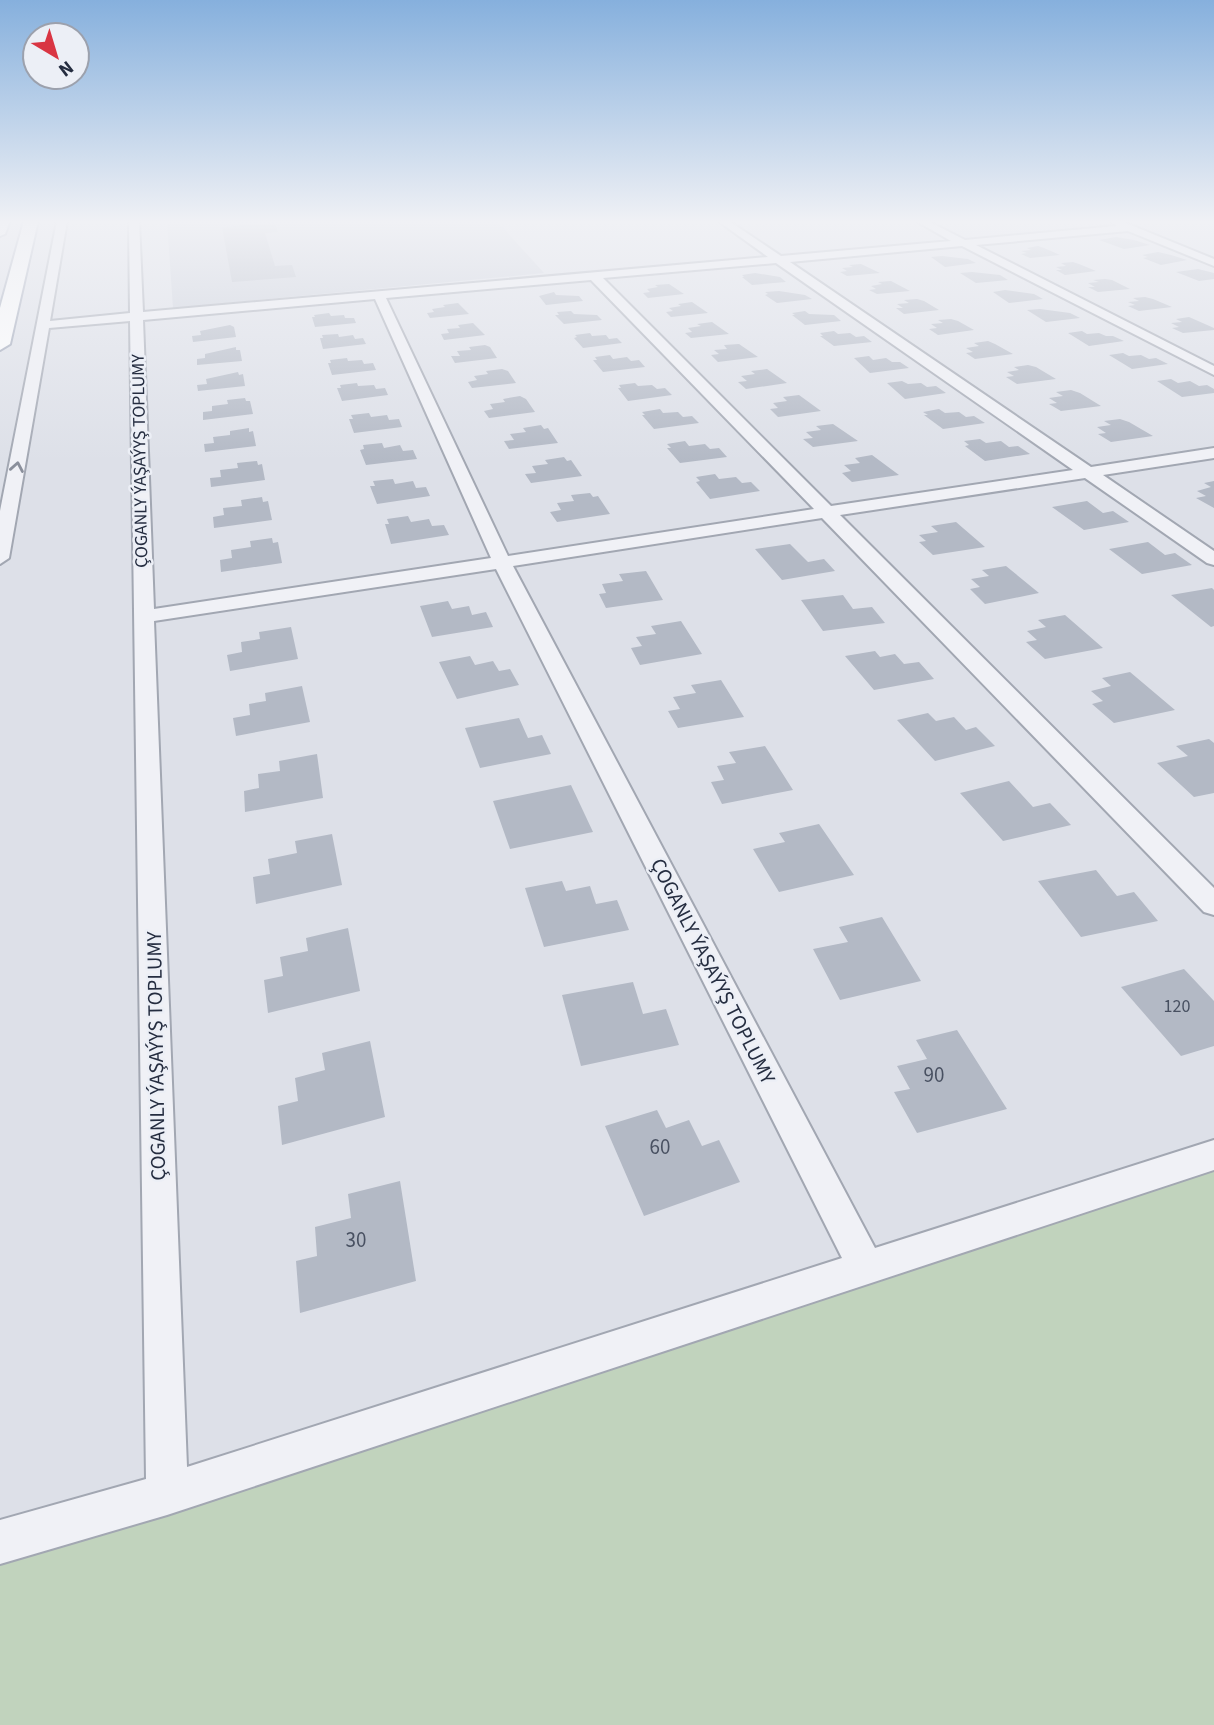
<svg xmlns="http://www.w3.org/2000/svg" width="1214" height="1725" font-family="'Source Sans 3',sans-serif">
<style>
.built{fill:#cacfda}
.green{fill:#c1d3bd}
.building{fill:#b3b9c5}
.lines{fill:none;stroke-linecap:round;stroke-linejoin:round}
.street-casing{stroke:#a2a7b2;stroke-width:4}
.primary-casing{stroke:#9ba3b5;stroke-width:4}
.street{fill:#f0f1f6;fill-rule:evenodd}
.primary{fill:#fff;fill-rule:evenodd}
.oneway{stroke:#8a8f9b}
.labels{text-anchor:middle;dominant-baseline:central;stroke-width:5;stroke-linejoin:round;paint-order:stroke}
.far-street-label{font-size:18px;fill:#252d40;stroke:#eceff6}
.number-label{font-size:18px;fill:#485061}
.street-label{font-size:21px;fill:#252d40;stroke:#eceff6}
.near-number-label{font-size:21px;fill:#485061}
</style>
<rect width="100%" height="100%" fill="#dde0e8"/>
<!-- built -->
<path class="built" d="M167 221H497L544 273 173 308Z"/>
<!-- green -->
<path class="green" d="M1214 1168V1725H0V1559Z"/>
<!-- building -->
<g class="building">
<path d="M275 223 278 232 265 233 275 266 292 265 296 277 232 282 222 227Z"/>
<path d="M1116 237 1134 240 1150 245 1124 249 1099 240Z"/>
<path d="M1038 246 1044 248 1060 255 1030 258 1021 254 1027 253 1021 251 1031 250 1027 248Z"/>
<path d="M1158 252 1171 255 1187 260 1161 265 1143 258 1148 257 1142 255Z"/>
<path d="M942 256 968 259 976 263 945 267 931 257Z"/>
<path d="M1073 262 1079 264 1096 271 1065 275 1056 270H1062L1056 267 1066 266 1061 263Z"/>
<path d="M861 264 880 273 847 276 840 272 847 271 842 268 853 267 849 265Z"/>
<path d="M1198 269 1214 273V279L1199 281 1176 272Z"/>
<path d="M972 272 1000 275 1008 280 976 283 960 273Z"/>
<path d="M755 273 780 277 786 282 752 285 742 277H744L742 275Z"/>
<path d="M1105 279 1112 280 1130 289 1098 292 1088 287H1095L1088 283 1099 282 1093 280Z"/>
<path d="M891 281 910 291 877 294 869 290 876 289 871 286 882 284 878 282Z"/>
<path d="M669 284 684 294 648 298 643 293 650 292 647 289 658 287 655 285Z"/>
<path d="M1005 290 1034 294 1043 299 1009 303 993 292Z"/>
<path d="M779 291 805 295 812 299 777 303 765 295 768 294 765 292Z"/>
<path d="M554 292 556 295 579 296 583 301 546 305 539 296Z"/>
<path d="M1145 297 1153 299 1172 307 1139 311 1128 306 1135 305 1128 302 1139 301 1133 298Z"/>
<path d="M917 299 924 301 939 310 904 314 896 308H903L897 304 909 303 904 300Z"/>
<path d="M692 302 708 313 671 317 666 312 673 311 669 308 681 306 678 304Z"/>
<path d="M458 303 469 314 430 318 427 313 434 312 432 309 445 307 443 305Z"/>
<path d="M1040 309 1070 313 1080 318 1046 322 1027 310Z"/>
<path d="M571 311 574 314 597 315 602 320 564 324 555 315H559L557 312Z"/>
<path d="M805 311 809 314 834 315 841 321 805 325 792 315H795L792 313Z"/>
<path d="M329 313 331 316 344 315 345 318H354L356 323 315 327 312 317H315L314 315Z"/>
<path d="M1189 317 1214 328V330L1183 333 1172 328 1179 327 1171 323 1182 322 1176 319Z"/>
<path d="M951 319 958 321 974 330 938 335 929 329 937 328 931 324 943 323 938 320Z"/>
<path d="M712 322 729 334 691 338 685 333 692 332 688 328 701 326 697 324Z"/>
<path d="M473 323 485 335 444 340 441 334 449 333 447 329 460 328 458 325Z"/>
<path d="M230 325 234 327 236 337 193 342 192 336 201 335 200 331Z"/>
<path d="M834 331 838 334 850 333 856 337 864 336 872 342 834 346 820 336H823L820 333Z"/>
<path d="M1082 331 1087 334 1099 333 1106 336H1113L1124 341 1089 346 1068 333Z"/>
<path d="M590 333 592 336 606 335 609 339 617 338 622 343 583 348 574 338 577 337 575 335Z"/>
<path d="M338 334 339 337 353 335 355 339 363 338 366 344 323 349 320 338H323L322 335Z"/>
<path d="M988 341 995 344 1013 354 975 359 966 353 973 352 966 348 979 346 974 343Z"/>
<path d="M739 344 758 357 718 362 711 355 719 354 714 350 727 349 724 345Z"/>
<path d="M485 345 490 347 497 358 455 363 451 356H460L457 351 471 350 469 347Z"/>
<path d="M236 347V350H240L242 361 197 365V359L205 358V354Z"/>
<path d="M1123 353 1129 356 1141 355 1149 359 1156 358 1168 364 1132 369 1109 355Z"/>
<path d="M610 355 613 359 627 357 631 361 639 360 645 367 603 372 593 360H597L595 357Z"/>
<path d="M869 356 873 360 886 358 892 362H900L909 368 870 373 854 358Z"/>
<path d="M347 358 348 361 362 360 364 364 373 363 376 370 332 375 328 363H331L330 360Z"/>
<path d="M1028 365 1036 367 1056 379 1017 384 1006 377 1014 376 1007 372 1019 370 1014 367Z"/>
<path d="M502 369 508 371 516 383 472 388 468 382 477 380 474 376 488 374 486 371Z"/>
<path d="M767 369 787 383 746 389 738 382 747 381 741 376 755 374 751 371Z"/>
<path d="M238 372 239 375 243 374 245 386 198 391 197 385 207 384 206 379Z"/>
<path d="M1171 379 1178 383 1190 381 1199 386 1207 385 1214 389V393L1182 397 1157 381Z"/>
<path d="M902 381 908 384 921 383 927 387 936 386 946 393 905 399 887 383Z"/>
<path d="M357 383 358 386 374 385 376 389 385 388 388 395 342 401 337 388H341L340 385Z"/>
<path d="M635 383 638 386 652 385 657 389 665 388 672 395 628 401 618 388H621L619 385Z"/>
<path d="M1071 390 1080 393 1101 406 1061 411 1049 404 1057 403 1049 398 1063 396 1056 392Z"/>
<path d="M799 395 821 411 778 417 770 409 778 408 773 403 787 401 783 397Z"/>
<path d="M520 396 526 399 535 412 489 418 484 411 493 409 490 404 505 402 503 399Z"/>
<path d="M245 398 246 401H250L253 414 203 420V412L212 411V406L228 404 227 400Z"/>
<path d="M660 409 663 413 678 412 683 417 692 416 699 423 654 429 642 415H645L642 412Z"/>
<path d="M939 409 945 413 959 412 966 417 974 416 985 423 943 429 924 415H928L923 412Z"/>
<path d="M369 413 371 417 387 415 389 420 399 419 402 427 354 433 349 419H353L351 415Z"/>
<path d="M1120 419 1129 422 1153 436 1111 442 1098 434 1106 433 1097 427 1111 425 1104 421Z"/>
<path d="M833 424 858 441 813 447 803 439 813 438 806 432 821 430 816 426Z"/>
<path d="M541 425 544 429 548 428 558 443 509 449 504 441 514 440 510 434 526 432 523 428Z"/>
<path d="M249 428V432L253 431 256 446 205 452 204 444 214 443 213 437 230 435V431Z"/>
<path d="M980 439 986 443 1001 441 1009 447 1018 446 1030 454 985 461 965 446 969 445 964 441Z"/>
<path d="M685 441 689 446 705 444 710 449 719 448 727 457 680 463 667 448H671L667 444Z"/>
<path d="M382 443 384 448 400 445 403 451 413 450 417 459 366 465 360 450 364 449 363 445Z"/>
<path d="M872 455 899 475 852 482 842 473 851 471 844 465 860 463 855 458Z"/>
<path d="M564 457 567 461 571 460 582 476 531 483 525 474 536 473 532 466 548 464 545 460Z"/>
<path d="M257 461 258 465 262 464 265 480 211 487 210 478 221 477 220 470 238 468 237 463Z"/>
<path d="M715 474 719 479 736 477 742 483 751 482 760 491 710 499 696 482 700 481 696 477Z"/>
<path d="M393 479 395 484 413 481 416 488 426 487 430 496 377 504 370 486H375L373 481Z"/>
<path d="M1214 481V508L1196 498 1206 496 1197 491 1211 487 1204 483Z"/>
<path d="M590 493 593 497 598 496 610 514 557 522 550 512 561 510 557 503 574 501 571 495Z"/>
<path d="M262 497 263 502 268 501 272 520 214 528 213 517 224 515 223 508 242 506 241 500Z"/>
<path d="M1087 501 1103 513 1113 511 1129 522 1084 530 1052 507Z"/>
<path d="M408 516 411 522 429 519 432 526 444 525 449 535 391 544 385 524H389L387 519Z"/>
<path d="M956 522 985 547 933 555 919 542 926 541 919 535 938 532 931 526Z"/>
<path d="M272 538 273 543 278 542 282 563 221 572 220 560 232 558 231 550 251 547 250 541Z"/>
<path d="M1148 542 1165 555 1175 553 1192 565 1142 574 1109 549Z"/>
<path d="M790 544 808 562 824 559 835 571 782 580 755 549Z"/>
<path d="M1006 566 1039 593 985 604 970 589 980 587 971 579 989 576 982 570Z"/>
<path d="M646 571 663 600 606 608 599 594 606 593 602 584 623 581 619 574Z"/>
<path d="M1212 588 1214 590V626L1211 627 1171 595Z"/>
<path d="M843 595 853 609 872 607 885 623 823 631 801 600Z"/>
<path d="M448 601 452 609 469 606 472 615 486 612 493 627 432 637 420 606Z"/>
<path d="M1065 615 1103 648 1045 659 1026 642 1037 640 1027 631 1046 627 1038 620Z"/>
<path d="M681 621 702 654 640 665 631 648 642 646 636 637 656 634 651 626Z"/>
<path d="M291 627 298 659 230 671 227 655 242 652 241 642 260 639 259 632Z"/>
<path d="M875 651 880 657 895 654 904 664 919 662 934 679 874 690 845 656Z"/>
<path d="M470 656 475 665 493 661 499 671 510 669 519 685 457 699 439 662Z"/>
<path d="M1130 672 1175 710 1114 723 1092 704 1103 701 1091 691 1111 686 1102 678Z"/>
<path d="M721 680 744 717 678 728 668 711 680 709 673 697 696 693 691 685Z"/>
<path d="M302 686 310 722 236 736 233 718 250 715 249 704 266 701 265 693Z"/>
<path d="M928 713 936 721 954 717 966 730 976 727 995 746 935 761 897 720Z"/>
<path d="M519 718 528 738 542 735 551 754 480 768 465 728Z"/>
<path d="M1209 739 1214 743V793L1194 797 1157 763 1188 756 1176 746Z"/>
<path d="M765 746 793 790 722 804 711 782 724 780 717 766 736 763 729 752Z"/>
<path d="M317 754 323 798 245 812 244 791 259 788 258 774 280 771 279 761Z"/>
<path d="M1009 781 1033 807 1050 803 1071 825 1003 841 960 793Z"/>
<path d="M571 785 593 832 510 849 493 801Z"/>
<path d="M819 824 854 875 779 892 753 849 785 842 779 833Z"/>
<path d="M332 834 342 885 256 904 253 877 270 874 268 859 297 853 295 841Z"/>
<path d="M1096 870 1117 896 1134 892 1158 921 1081 937 1038 881Z"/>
<path d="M562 881 566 891 590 886 596 904 617 900 629 930 544 947 525 888Z"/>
<path d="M882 917 921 981 840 1000 813 949 848 942 839 927Z"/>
<path d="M348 928 360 991 268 1013 264 980 283 976 280 957 308 951 306 938Z"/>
<path d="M1184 969 1214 1001V1046L1181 1056 1121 987Z"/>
<path d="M633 982 643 1014 666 1009 679 1045 581 1066 562 995Z"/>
<path d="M957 1030 1007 1109 917 1133 894 1092 910 1089 897 1066 927 1059 916 1040Z"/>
<path d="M370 1041 385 1117 282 1145 278 1106 298 1101 295 1078 325 1070 322 1053Z"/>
<path d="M657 1110 666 1128 689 1120 702 1146 719 1140 740 1182 644 1216 605 1126Z"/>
<path d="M400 1181 416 1281 300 1313 296 1261 317 1256 315 1227 351 1218 348 1194Z"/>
</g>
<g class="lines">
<!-- street casing -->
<g class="street-casing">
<path id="street" d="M57 221H67L50 321 130 313 129 221H139L143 312 768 257 718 221H729L781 256 951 241 916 221H928L965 240 1116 226 1111 221H1121L1214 259V266L1128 231 976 245 1214 366V375L962 246 790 262 1091 467 1214 448V458L1103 475 1214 551V565L1207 563 1085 478 840 515 1214 888V915L1204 912 822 518 513 566 875 1248 1214 1140V1170L167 1515 0 1564V1520L146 1479 130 321 49 328 9 558 0 564V511ZM776 263 1073 470 831 506 603 278ZM591 280 814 509 508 556 386 298ZM375 299 491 558 154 609 143 320ZM496 569 842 1258 187 1467 154 621Z"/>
</g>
<!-- primary casing -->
<g class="primary-casing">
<g id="primary">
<path d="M0 221H10L5 234 0 236Z"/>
<path d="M24 221H38L10 344 0 350V308Z"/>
</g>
</g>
<!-- street -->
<use href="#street" class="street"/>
<!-- primary -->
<use href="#primary" class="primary"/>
</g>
<!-- one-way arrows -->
<defs><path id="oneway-chevron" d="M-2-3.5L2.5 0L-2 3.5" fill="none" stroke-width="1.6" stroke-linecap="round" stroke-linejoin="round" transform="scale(1.75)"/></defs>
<use class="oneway" href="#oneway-chevron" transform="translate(17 467) rotate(-80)"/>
<!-- sky -->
<linearGradient id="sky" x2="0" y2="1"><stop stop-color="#86b0dd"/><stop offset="0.48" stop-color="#f0f1f5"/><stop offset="1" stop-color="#f0f1f5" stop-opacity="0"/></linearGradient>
<rect width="1214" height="462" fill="url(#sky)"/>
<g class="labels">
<!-- far-street labels -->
<g class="far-street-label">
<text transform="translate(140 461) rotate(-91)">ÇOGANLY ÝAŞAÝYŞ TOPLUMY</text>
</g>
<!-- number labels -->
<g class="number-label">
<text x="1177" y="1006">120</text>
</g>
<!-- street labels -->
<g class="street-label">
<text transform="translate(713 971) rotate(63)">ÇOGANLY ÝAŞAÝYŞ TOPLUMY</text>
<text transform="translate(156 1056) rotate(-91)">ÇOGANLY ÝAŞAÝYŞ TOPLUMY</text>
</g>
<!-- near-number labels -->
<g class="near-number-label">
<text x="934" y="1075">90</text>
<text x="660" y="1147">60</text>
<text x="356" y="1240">30</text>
</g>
</g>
<!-- north arrow -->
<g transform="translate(56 56) rotate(142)"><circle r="33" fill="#eceff6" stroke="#9ca1ad" stroke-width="2"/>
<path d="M0-5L12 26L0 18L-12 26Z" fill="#d93543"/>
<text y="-10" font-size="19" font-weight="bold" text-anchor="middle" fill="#252d40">N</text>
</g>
</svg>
